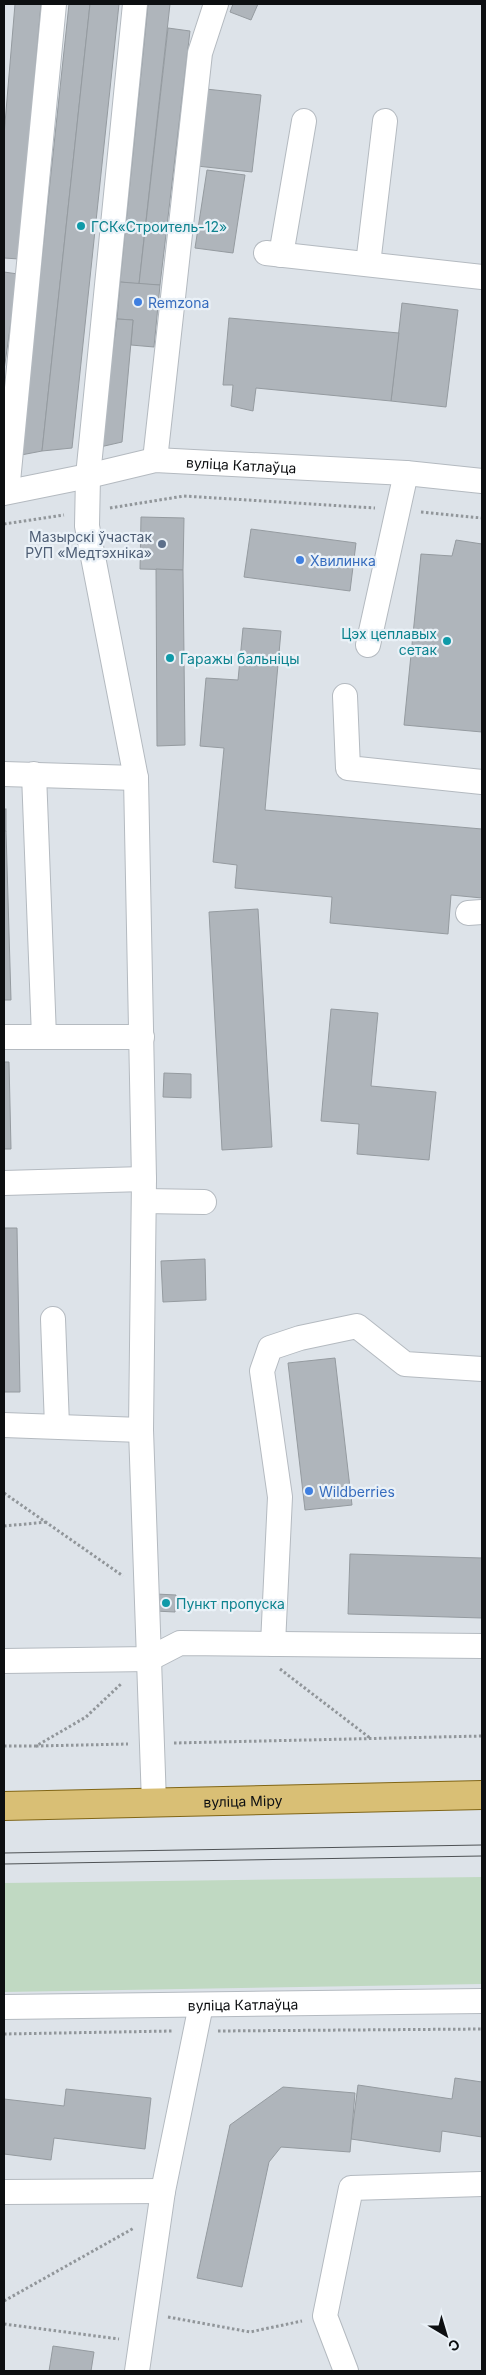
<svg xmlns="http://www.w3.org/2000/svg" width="486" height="2375" font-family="Inter,sans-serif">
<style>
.green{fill:#c0d9c2}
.building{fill:#afb5bb;stroke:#959ba0}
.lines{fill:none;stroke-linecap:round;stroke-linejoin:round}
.minor-casing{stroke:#b4bac0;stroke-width:26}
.major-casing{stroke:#816616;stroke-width:30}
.path{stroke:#91969a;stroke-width:3;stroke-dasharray:2.5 2.5;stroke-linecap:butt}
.minor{stroke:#fff;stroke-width:24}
.major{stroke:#d9bf75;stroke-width:28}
.tram{stroke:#4e5255;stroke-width:1}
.culture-dot{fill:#0f9aa8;stroke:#eaf1f7;stroke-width:2}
.shop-dot{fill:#3f7fe0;stroke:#eaf1f7;stroke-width:2}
.service-dot{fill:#5c6f8a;stroke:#eaf1f7;stroke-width:2}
.labels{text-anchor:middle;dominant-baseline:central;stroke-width:4.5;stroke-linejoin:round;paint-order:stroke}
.culture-label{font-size:14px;fill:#0d838f;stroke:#eaf1f7;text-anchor:start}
.shop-label{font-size:14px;fill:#366cbe;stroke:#eaf1f7;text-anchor:start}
.street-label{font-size:14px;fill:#0d0f11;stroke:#eaf1f7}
.service-label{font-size:14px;fill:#4e5e75;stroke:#eaf1f7;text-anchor:end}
</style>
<rect width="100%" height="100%" fill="#dde3e9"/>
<!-- green -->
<path class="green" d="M482 1877V1984L4 1992V1883Z"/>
<!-- building -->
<g class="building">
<path d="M15 4H41L19 259 4 258V135Z"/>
<path d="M69 4H90L42 451 21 455Z"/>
<path d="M90 4H119L72 448 42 451Z"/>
<path d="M148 4H170L139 284 120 282Z"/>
<path d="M233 4H258L251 20 230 12Z"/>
<path d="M168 28 190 31 160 285 139 284Z"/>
<path d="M206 89 261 95 252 172 197 166Z"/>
<path d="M207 170 245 175 233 253 195 248Z"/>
<path d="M4 272 18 274 4 370Z"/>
<path d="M120 282 160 285 154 347 131 345 133 320 117 319Z"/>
<path d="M402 303 458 310 446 407 391 401Z"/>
<path d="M229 318 399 333 391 401 256 388 253 411 231 406 233 385H223Z"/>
<path d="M117 319 133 320 122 442 100 447Z"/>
<path d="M141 517 184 518 183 570 140 569Z"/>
<path d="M251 529 356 543 350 591 244 577Z"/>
<path d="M456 540 482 544V732L404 725 421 554 452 556Z"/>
<path d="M156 569 183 570 185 745 157 746Z"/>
<path d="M243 628 281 631 265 810 482 829V898L451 895 448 934 330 923 332 897 235 888 237 865 213 862 224 748 200 746 206 678 238 680Z"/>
<rect x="4" y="809" width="2" height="22"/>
<path d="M4 831H6L11 1000H4Z"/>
<path d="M258 909 272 1147 222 1150 209 912Z"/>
<path d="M331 1009 378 1013 371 1086 436 1092 429 1160 357 1154 359 1124 321 1121Z"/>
<path d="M4 1062H9L11 1149H4Z"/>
<path d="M164 1073 191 1074V1098L163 1097Z"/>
<path d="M4 1228H17L20 1392H4Z"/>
<path d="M205 1259 206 1300 163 1302 161 1261Z"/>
<path d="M335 1358 352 1505 305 1510 288 1363Z"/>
<path d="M350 1554 482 1558V1618L348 1614Z"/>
<path d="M156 1594 176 1595 175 1612 155 1611Z"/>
<path d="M455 2078 482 2082V2137L442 2131 440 2152 351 2139 358 2085 452 2099Z"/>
<path d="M283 2087 355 2093 350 2152 281 2147 269 2162 242 2287 197 2278 230 2125Z"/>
<path d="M66 2089 151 2098 145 2149 54 2138 51 2160 4 2154V2099L64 2106Z"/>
<path d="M53 2346 94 2352 91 2371H49Z"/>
</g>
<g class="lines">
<!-- minor casing -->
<g class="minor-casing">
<g id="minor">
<path d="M135 4 88 476 87 526 136 778 144 1179 141 1430 154 1803"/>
<path d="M266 253 482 277"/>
<path d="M281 255 304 121"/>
<path d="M368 264 385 121"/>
<path d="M155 460 200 53 216 4"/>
<path d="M7 492 54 4"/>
<path id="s1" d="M4 493 88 476 155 460 406 473 482 481"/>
<path d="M368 645 406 473"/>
<path d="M345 696 348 768 482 782"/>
<path d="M4 774 136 778"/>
<path d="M34 774 44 1037"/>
<path d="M468 913 482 912"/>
<path d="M4 1037H142"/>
<path d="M4 1183 144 1179"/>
<path d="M144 1201 204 1202"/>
<path d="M53 1319 57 1426"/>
<path d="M4 1425 141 1430"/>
<path d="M273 1644 280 1497 262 1371 270 1348 300 1338 357 1326 405 1364 482 1369"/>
<path d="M4 1661 149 1659 180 1643 482 1646"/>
<path id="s2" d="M4 2007 482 2001"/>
<path d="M4 2192 163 2191"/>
<path d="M137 2371 163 2191 201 2005"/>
<path d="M346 2371 325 2316 351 2188 482 2184"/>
</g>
</g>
<!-- major casing -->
<g class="major-casing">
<g id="major">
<path id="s3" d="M4 1806 482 1795"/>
</g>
</g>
<!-- path -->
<g class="path">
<path d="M110 508 184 496 375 508"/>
<path d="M421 512 482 518"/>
<path d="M4 524 64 515"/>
<path d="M4 1493 123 1576"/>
<path d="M4 1526 48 1522"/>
<path d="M280 1669 370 1738"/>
<path d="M174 1743 482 1736"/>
<path d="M4 1746H36L86 1717 122 1683"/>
<path d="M36 1746 128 1744"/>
<path d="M218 2031 482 2029"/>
<path d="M4 2034 172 2031"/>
<path d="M4 2301 134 2228"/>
<path d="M168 2317 250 2332 302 2321"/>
<path d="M4 2324 119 2339"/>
</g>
<!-- minor -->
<use href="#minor" class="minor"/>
<!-- major -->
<use href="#major" class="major"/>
<!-- tram -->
<g class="tram">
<path d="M4 1853 482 1845"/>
<path d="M4 1864 482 1856"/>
</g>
</g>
<!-- markers -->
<g class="culture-dot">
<circle cx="81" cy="226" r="5"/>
<circle cx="447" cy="641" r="5"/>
<circle cx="170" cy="658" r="5"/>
<circle cx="166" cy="1603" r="5"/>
</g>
<g class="shop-dot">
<circle cx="138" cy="302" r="5"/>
<circle cx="300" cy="560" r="5"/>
<circle cx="309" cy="1491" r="5"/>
</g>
<circle class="service-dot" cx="162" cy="544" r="5"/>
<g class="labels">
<!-- culture labels -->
<g class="culture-label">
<text x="91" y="226">ГСК«Строитель-12»</text>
<text x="437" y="633" text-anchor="end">Цэх цеплавых<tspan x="437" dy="16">сетак</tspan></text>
<text x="180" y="658">Гаражы бальніцы</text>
<text x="176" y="1603">Пункт пропуска</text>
</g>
<!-- shop labels -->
<g class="shop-label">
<text x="148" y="302">Remzona</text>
<text x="310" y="560">Хвилинка</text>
<text x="319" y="1491">Wildberries</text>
</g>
<!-- street labels -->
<g class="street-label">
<text stroke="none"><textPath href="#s1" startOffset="241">вуліца Катлаўца</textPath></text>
<text stroke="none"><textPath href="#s3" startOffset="239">вуліца Міру</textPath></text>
<text stroke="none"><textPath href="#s2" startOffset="239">вуліца Катлаўца</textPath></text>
</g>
<!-- service labels -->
<g class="service-label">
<text x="152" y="536">Мазырскі ўчастак<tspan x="152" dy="16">РУП «Медтэхніка»</tspan></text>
</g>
</g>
<!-- border -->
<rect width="486" height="2375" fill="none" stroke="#0d0f11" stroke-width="10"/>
<!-- north arrow -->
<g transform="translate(446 2335) rotate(142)" stroke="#eaf1f7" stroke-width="4" paint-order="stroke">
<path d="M0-4L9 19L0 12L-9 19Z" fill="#0d0f11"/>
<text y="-8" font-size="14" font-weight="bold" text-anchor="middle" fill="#0d0f11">С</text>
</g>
</svg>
